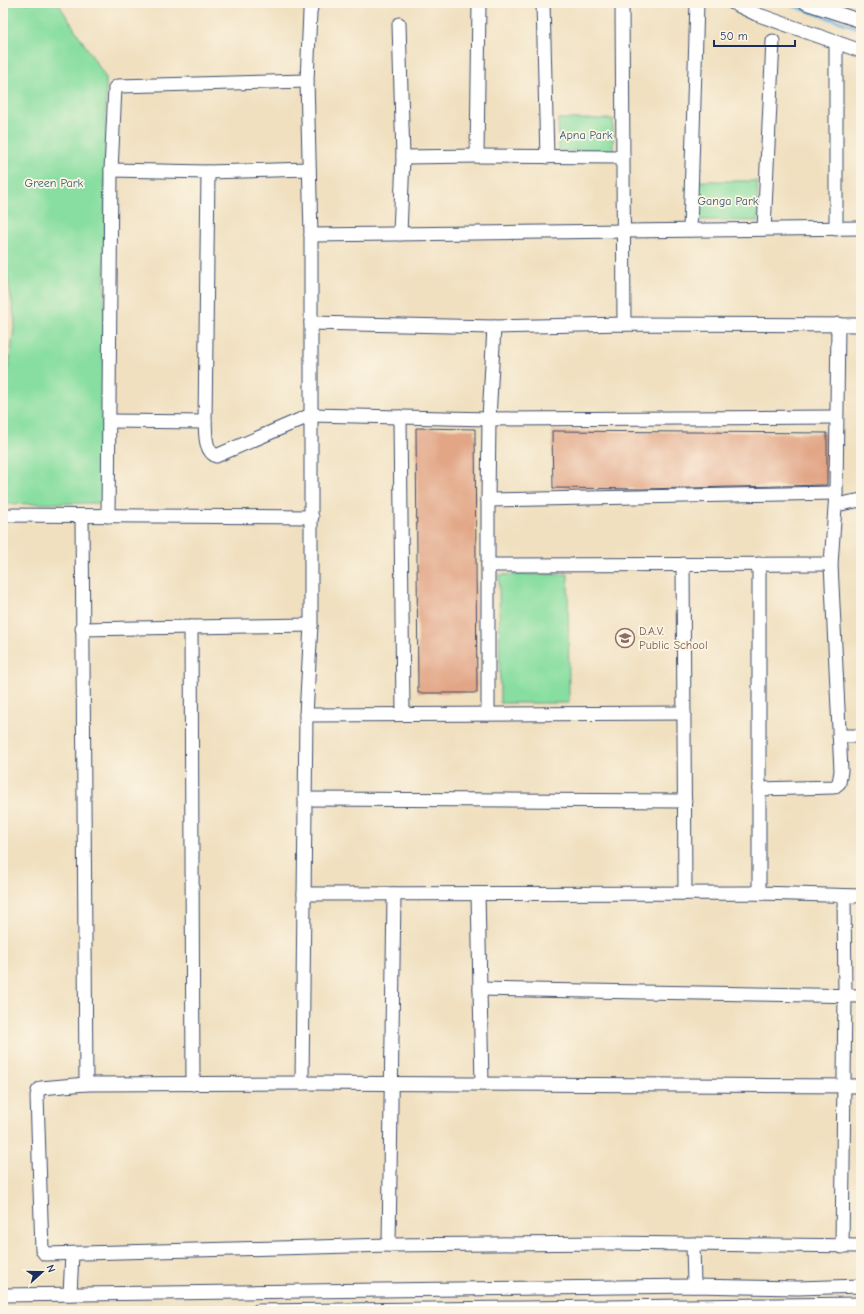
<svg xmlns="http://www.w3.org/2000/svg" width="864" height="1314" font-family="'Comic Neue',sans-serif">
<style>
.green{fill:#88dea0;stroke:#52867f}
.lines{fill:none;stroke-linecap:round;stroke-linejoin:round}
.stream{stroke:#6db1e2;stroke-width:3}
.building{fill:#e2a686}
.minor-casing{stroke:#3b4a6d;stroke-width:15}
.minor{stroke:#fff;stroke-width:13}
.labels{text-anchor:middle;dominant-baseline:central;stroke-width:3.5;stroke-linejoin:round;paint-order:stroke}
.park-label{font-size:12px;fill:#365b6e;stroke:#fcf5e5}
.education-label{font-size:12px;fill:#785e54;stroke:#fcf5e5;text-anchor:start}
</style>
<rect width="100%" height="100%" fill="#fcf5e5"/>
<filter id="ink" filterUnits="userSpaceOnUse"><feTurbulence type="fractalNoise" baseFrequency=".025" numOctaves="2"/><feDisplacementMap in="SourceGraphic" scale="8" xChannelSelector="R" yChannelSelector="G"/><feConvolveMatrix kernelMatrix="1 2 1 2 8 2 1 2 1" color-interpolation-filters="sRGB"/></filter>
<filter id="wash" filterUnits="userSpaceOnUse"><feTurbulence type="fractalNoise" baseFrequency=".012" numOctaves="4" result="noise"/><feDisplacementMap in="SourceGraphic" scale="16" xChannelSelector="R" yChannelSelector="G"/><feGaussianBlur stdDeviation="0.9" result="paint"/><feColorMatrix in="noise" values="0 0 0 0 0 0 0 0 0 0 0 0 0 0 0 0 0 1.4 0 .05"/><feComposite in="paint" operator="in"/></filter>
<g filter="url(#wash)">
<rect width="100%" height="100%" fill="#f0e0c0"/>
<!-- green -->
<g class="green">
<path d="M3 3H58L106 78 103 503 3 504V409L15 321 3 250Z"/>
<path d="M558 119H613V151H559Z"/>
<path d="M700 181H757L758 221 699 220Z"/>
<path d="M568 574 569 703H500L499 575Z"/>
</g>
<g class="lines">
<!-- stream -->
<path class="stream" d="M785 3 861 29"/>
</g>
<g id="blocks">
<!-- building -->
<g class="building">
<path d="M416 428 475 429 477 693H418Z"/>
<path d="M552 431 827 433V485L641 489 553 488Z"/>
</g>
</g>
</g>
<g filter="url(#ink)">
<use href="#blocks" fill-opacity="0" stroke="#3b4a6d" stroke-width="1"/>
<g class="lines">
<!-- minor casing -->
<g class="minor-casing">
<g id="minor">
<path d="M543 3 547 157"/>
<path d="M622 3 624 324"/>
<path d="M733 3 756 14 861 51"/>
<path d="M806 3 861 21"/>
<path d="M399 24 403 157 400 234"/>
<path d="M477 156 479 3"/>
<path d="M403 157 477 156 623 157"/>
<path d="M111 170 208 172 309 169"/>
<path d="M208 172 205 422C206 433 204 450 216 456L311 415 489 419 836 417"/>
<path d="M764 229 773 41"/>
<path d="M836 229V42"/>
<path d="M690 230 697 3"/>
<path d="M311 235 861 228"/>
<path d="M311 323 494 327 624 324 861 325"/>
<path d="M400 417 403 714"/>
<path d="M109 421 205 422"/>
<path d="M488 500 836 493"/>
<path d="M836 505 861 500"/>
<path d="M3 515 312 517"/>
<path d="M82 516 86 1084"/>
<path d="M108 516 111 170 115 88 118 86 307 81"/>
<path d="M683 564 685 893"/>
<path d="M488 565 831 564"/>
<path d="M191 627 193 1084"/>
<path d="M82 629 311 625"/>
<path d="M488 714V500L489 419 494 327"/>
<path d="M306 715 684 713"/>
<path d="M839 736H861"/>
<path d="M759 789 834 787 839 783 841 771 831 564 836 493 838 324"/>
<path d="M305 799 685 801"/>
<path d="M759 893V564"/>
<path d="M304 894 759 893 861 896"/>
<path d="M478 894 482 1084"/>
<path d="M480 989 861 996"/>
<path d="M302 1083 306 715 311 625V235L307 81 310 12 312 3"/>
<path d="M861 1086 302 1083 86 1084 41 1088 38 1091 37 1096 42 1250 45 1254 389 1245 607 1243 861 1246"/>
<path d="M693 1244 694 1286"/>
<path d="M389 1245 394 894"/>
<path d="M842 1247 845 996 844 896"/>
<path d="M70 1294 72 1254"/>
<path d="M3 1295 694 1286 798 1288 861 1286"/>
<path d="M258 1311 861 1304"/>
</g>
</g>
<!-- minor -->
<use href="#minor" class="minor"/>
</g>
</g>
<!-- icons -->
<defs>
<g id="school-ring" transform="scale(1)"><circle r="9.5" fill="#fcf5e5" stroke="#8d6e63" stroke-width="1.5"/><path d="M0-5L7-2L0 1L-7-2ZM-4 1L0 2.5L4 1V4Q0 6-4 4Z" fill="#8d6e63"/></g>
</defs>
<g fill-rule="evenodd">
<use href="#school-ring" x="625" y="638"/>
</g>
<g class="labels">
<!-- park labels -->
<g class="park-label">
<text x="586" y="135">Apna Park</text>
<text x="54" y="183">Green Park</text>
<text x="728" y="201">Ganga Park</text>
</g>
<!-- education labels -->
<g class="education-label">
<text x="639" y="631">D.A.V.<tspan x="639" dy="14">Public School</tspan></text>
</g>
</g>
<!-- margin -->
<rect width="864" height="1314" fill="none" stroke="#fcf5e5" stroke-width="16"/>
<!-- north arrow -->
<g transform="translate(42 1272) rotate(69)" stroke="#fcf5e5" stroke-width="3" paint-order="stroke">
<path d="M0-3L7 15L0 10L-7 15Z" fill="#1b2f5e"/>
<text y="-6" font-size="11" font-weight="bold" text-anchor="middle" fill="#1b2f5e">N</text>
</g>
<!-- scale -->
<path d="M714 40v6h81v-6" fill="none" stroke="#1b2f5e" stroke-width="2"/>
<text x="720" y="40" font-size="12" fill="#1b2f5e" stroke="#fcf5e5" stroke-width="3" paint-order="stroke">50 m</text>
</svg>
